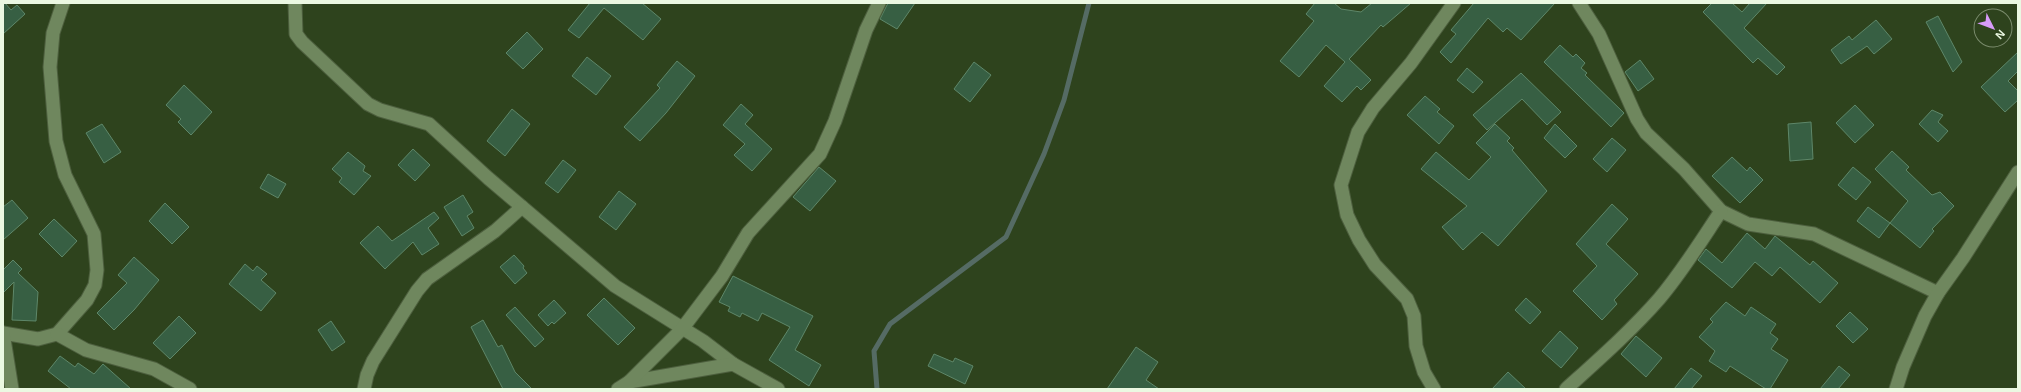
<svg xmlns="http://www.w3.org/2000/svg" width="2021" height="392" font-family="Helvetica,sans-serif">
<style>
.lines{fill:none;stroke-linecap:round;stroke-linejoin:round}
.stream{stroke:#556b64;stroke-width:5}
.building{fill:#375f43;stroke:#5e8769}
.street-casing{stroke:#4d5f3e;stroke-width:15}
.street{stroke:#6f875e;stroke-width:13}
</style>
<rect width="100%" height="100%" fill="#2e431d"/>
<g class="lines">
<!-- stream -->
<path class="stream" d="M877 389 874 351 890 324 1006 237 1044 154 1064 100 1089 3"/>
</g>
<!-- building -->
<g class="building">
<path d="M3 3H5L11 10 17 5 25 14 3 34Z"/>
<path d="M590 3H642L661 19 643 40 604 8 579 38 568 30Z"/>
<path d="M888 3H915L897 29 880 19Z"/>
<path d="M1315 3H1334L1341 9 1361 12 1372 3H1411L1383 27 1381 25 1349 59 1371 80 1361 90 1357 86 1342 102 1324 86 1345 62 1326 45 1299 77 1280 61 1314 21 1306 14Z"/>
<path d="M1474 3H1555L1521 40 1507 28 1503 32 1488 18 1451 63 1440 52 1456 34 1451 30Z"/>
<path d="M1712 3H1732L1742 12 1750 3H1767L1744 28 1785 67 1777 75 1758 58 1753 63 1703 12Z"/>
<path d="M1938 16 1962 62 1953 72 1926 22Z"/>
<path d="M1876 20 1892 39 1874 54 1867 46 1841 64 1831 50 1849 36 1852 40Z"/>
<path d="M527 32 543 49 523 69 506 53Z"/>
<path d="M1560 45 1573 57 1576 54 1585 63 1581 68 1587 73 1585 75 1624 113 1611 127 1544 62Z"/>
<path d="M2018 52V71L2008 81 2018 91V100L2005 112 1981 87Z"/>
<path d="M587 57 611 76 596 95 572 76Z"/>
<path d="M1640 60 1654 79 1638 91 1625 72Z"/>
<path d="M677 61 695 76 666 113 640 141 624 127 660 88 657 85Z"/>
<path d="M974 62 991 75 970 102 954 89Z"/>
<path d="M1467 68 1483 82 1473 93 1457 80Z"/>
<path d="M1521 73 1561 112 1547 125 1522 99 1487 130 1473 115Z"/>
<path d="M184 85 212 112 191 135 178 122 181 119 166 105Z"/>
<path d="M1425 96 1440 109 1437 112 1454 126 1439 144 1407 115Z"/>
<path d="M741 104 753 115 745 124 772 149 752 171 734 155 745 144 723 125Z"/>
<path d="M1855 105 1874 125 1855 143 1836 123Z"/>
<path d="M512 109 530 124 505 156 487 141Z"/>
<path d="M1932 110 1943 115 1938 122 1948 131 1938 142 1919 124Z"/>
<path d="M1811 122 1813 159 1790 161 1788 124Z"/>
<path d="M102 124 121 152 104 163 86 133Z"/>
<path d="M1495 124 1510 138 1507 141 1514 148 1512 150 1547 191 1498 246 1482 232 1463 250 1442 227 1467 206 1421 169 1436 152 1469 180 1491 157 1476 143Z"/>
<path d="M1555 124 1577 146 1565 158 1544 138Z"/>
<path d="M1612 138 1626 150 1607 172 1593 159Z"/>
<path d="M413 149 430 165 415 181 398 165Z"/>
<path d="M1892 151 1909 167 1906 170 1932 195 1940 192 1954 206 1932 229 1934 231 1920 248 1890 223 1908 201 1875 169Z"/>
<path d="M348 152 365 166 363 171 371 176 354 195 339 182 342 178 332 169Z"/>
<path d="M1732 157 1747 171 1750 167 1763 180 1740 203 1712 176Z"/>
<path d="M563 160 576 170 558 193 545 183Z"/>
<path d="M819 167 836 181 810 211 793 197Z"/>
<path d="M1853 167 1871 182 1856 200 1838 185Z"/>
<path d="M268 174 286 184 278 198 260 188Z"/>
<path d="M619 191 636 204 616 230 599 217Z"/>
<path d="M463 195 473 212 467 216 474 228 462 236 444 207Z"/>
<path d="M12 200 28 218 3 240V207Z"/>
<path d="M165 203 189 227 172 244 149 221Z"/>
<path d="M1612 204 1628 219 1606 244 1638 274 1614 300 1617 304 1602 320 1573 291 1597 266 1576 244Z"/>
<path d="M1868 207 1890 223 1879 238 1857 221Z"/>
<path d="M434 212 439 218 428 228 439 244 422 255 413 242 385 269 360 243 378 226 392 241Z"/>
<path d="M54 219 77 241 62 257 39 234Z"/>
<path d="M1747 233 1765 249 1775 236 1810 265 1813 261 1838 283 1820 303 1780 267 1772 276 1755 262 1732 288 1698 260 1706 249 1722 263Z"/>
<path d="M514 255 524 266 523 268 527 273 515 284 500 267Z"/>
<path d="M134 257 159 280 134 310 114 330 97 313 127 283 118 275Z"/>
<path d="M13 260 22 269 18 273 38 292 36 321 12 320 14 282 3 293V270Z"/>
<path d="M245 264 253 271 257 266 267 274 261 280 276 293 261 311 229 284Z"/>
<path d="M733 276 813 316 795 350 821 365 809 386 769 360 790 327 762 313 758 321 742 313 740 317 728 311 730 307 719 302Z"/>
<path d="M604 298 635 328 618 345 587 315Z"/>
<path d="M1526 298 1541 312 1530 324 1515 310Z"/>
<path d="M554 300 566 313 554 324 552 322 548 326 538 315Z"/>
<path d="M1726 302 1745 316 1751 307 1776 324 1770 333 1778 339 1771 349 1788 360 1770 389H1766L1730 366 1726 372 1709 361 1715 351 1699 337 1713 322 1710 319Z"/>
<path d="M515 307 544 339 535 347 506 315Z"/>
<path d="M1850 312 1868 329 1853 343 1836 326Z"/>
<path d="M179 316 196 333 170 359 153 343Z"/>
<path d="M483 320 498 347 502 345 515 372 532 389H503L471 327Z"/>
<path d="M331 321 345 342 332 351 318 330Z"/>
<path d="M1560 331 1578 348 1561 368 1542 351Z"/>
<path d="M1636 336 1662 358 1646 377 1621 354Z"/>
<path d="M1136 347 1158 362 1146 380 1159 389H1107Z"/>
<path d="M934 354 953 362 955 358 973 366 965 384 928 366Z"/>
<path d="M60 356 75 367 78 363 94 374 103 364 131 389H71L48 371Z"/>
<path d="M1839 366 1850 375 1838 389H1820Z"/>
<path d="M1691 368 1702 376 1691 389H1674Z"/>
<path d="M1508 372 1526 389H1492Z"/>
</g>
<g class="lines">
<!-- street casing -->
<g class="street-casing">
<g id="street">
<path d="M295 3 296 34 302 42 368 104 380 110 429 124 488 178 615 286 703 341 733 364"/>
<path d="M1579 3 1599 34 1637 119 1646 133 1684 169 1721 211 1748 224 1814 234 1938 293"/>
<path d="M3 333 38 339 57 334 87 300 95 285 97 270 94 234 65 175 56 141 50 67 53 33 63 3"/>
<path d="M3 333 12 389"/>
<path d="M57 334 86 350 154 369 190 389"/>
<path d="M629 382 733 364 778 389"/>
<path d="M364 389 367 375 373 361 417 291 427 279 495 231 522 207"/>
<path d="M618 389 629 382 682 329 722 276 748 233 820 154 835 121 866 30 879 3"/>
<path d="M1434 389 1424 372 1416 346 1414 316 1407 299 1375 265 1359 240 1347 215 1341 185 1358 132 1373 108 1411 63 1454 3"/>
<path d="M1566 389C1598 360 1631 331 1659 299 1682 272 1701 241 1721 211"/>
<path d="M1896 389 1903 367 1925 316 1938 293 1963 258 2018 172"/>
</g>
</g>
<!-- street -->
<use href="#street" class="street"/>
</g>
<!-- border -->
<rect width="2021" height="392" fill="none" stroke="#ebf8e2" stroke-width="8"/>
<!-- north arrow -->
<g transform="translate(1993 28) rotate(132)"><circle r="19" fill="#2e431d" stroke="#7a8b6c"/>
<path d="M0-3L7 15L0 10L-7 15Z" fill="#d79bf9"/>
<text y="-6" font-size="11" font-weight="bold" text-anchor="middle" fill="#ebf8e2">N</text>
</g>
</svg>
